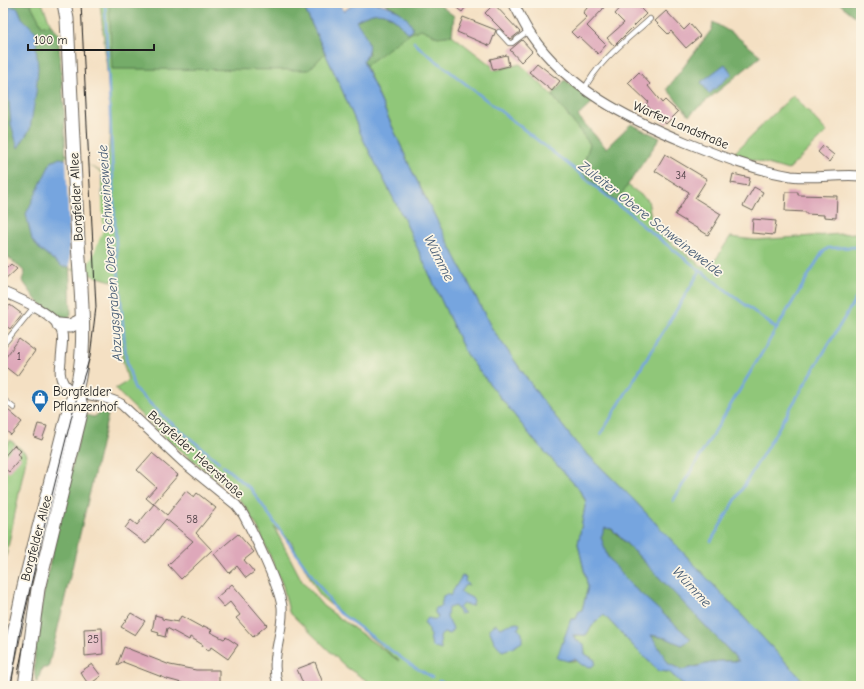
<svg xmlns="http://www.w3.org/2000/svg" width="864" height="689" font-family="'Comic Neue',sans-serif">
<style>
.green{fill:#90c779;stroke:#56724a;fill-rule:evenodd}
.forest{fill:#74ac69;stroke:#486442}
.water{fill:#76a5df;stroke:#49607e;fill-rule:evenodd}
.pier{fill:#f4e0c3}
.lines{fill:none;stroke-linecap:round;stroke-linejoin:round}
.stream{stroke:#76a5df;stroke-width:2.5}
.building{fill:#dea8ba}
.service-casing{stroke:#686156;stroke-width:6}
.minor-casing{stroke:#686156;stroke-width:11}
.secondary-casing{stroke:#686156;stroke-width:15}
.service{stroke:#fff;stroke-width:4.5}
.minor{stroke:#fff;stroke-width:9}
.secondary{stroke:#fff;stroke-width:13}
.tram{stroke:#1c1c1c;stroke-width:1}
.labels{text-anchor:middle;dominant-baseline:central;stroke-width:3.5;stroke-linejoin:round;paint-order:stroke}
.number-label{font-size:11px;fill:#4c3f44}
.street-label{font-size:13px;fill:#1c1c1c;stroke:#fcf5e5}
.poi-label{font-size:13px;fill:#1c1c1c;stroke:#fcf5e5;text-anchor:start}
.water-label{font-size:14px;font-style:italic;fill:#445a74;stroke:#fcf5e5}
</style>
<rect width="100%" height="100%" fill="#fcf5e5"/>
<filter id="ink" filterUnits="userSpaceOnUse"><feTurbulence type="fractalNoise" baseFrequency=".025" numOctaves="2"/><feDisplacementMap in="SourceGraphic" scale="8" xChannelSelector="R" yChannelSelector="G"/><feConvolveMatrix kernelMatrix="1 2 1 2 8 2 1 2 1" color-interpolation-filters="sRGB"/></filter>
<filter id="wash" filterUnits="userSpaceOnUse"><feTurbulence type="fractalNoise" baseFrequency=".012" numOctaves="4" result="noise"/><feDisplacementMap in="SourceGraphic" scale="16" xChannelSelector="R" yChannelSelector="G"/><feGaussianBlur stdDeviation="0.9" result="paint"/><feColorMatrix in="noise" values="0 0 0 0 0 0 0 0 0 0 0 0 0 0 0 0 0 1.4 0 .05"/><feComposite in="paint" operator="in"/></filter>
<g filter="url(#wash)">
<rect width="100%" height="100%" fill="#f4e0c3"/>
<!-- green -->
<g class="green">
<path d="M3 3 57 149 105 174C116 125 105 54 100 3H302L339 83 363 139 404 219 466 354 534 440 578 488 586 502 578 544 588 587 582 610 579 611 576 619H571L568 661 595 660 585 654 573 635H586L595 622 604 615 639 652 659 671 669 672 685 686H375L346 667 289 612 283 586 258 528 247 509 236 495 163 436 115 389 128 381 122 358 115 282 63 267 13 245 3 247ZM274 527 290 540 320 596 399 661 323 606 302 581Z"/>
<path d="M30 3H42L51 25 42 26Z"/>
<path d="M385 3 446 36 452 35 497 70 520 64 552 95 590 144 589 148 604 168 648 200 653 229 702 266 711 267 730 237 756 240 855 233 861 235V686H808L632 498 576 443 540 397 491 327 412 171 363 60 395 9Z"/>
<path d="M793 95 827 132 788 170 733 154Z"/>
<path d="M10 440 27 454 3 572V449Z"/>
</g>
<!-- forest -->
<g class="forest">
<path d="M3 3H30L42 26 51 25 58 33 64 105 71 315 68 319 62 320 37 301 22 280 25 272 8 257 3 244Z"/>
<path d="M109 3H302L325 53 309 70 112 69Z"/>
<path d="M385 3H437L454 16 452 35 438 37 421 29 407 35 365 66 363 60 369 54 356 21C371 12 385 9 399 23 403 27 404 32 410 33L395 9Z"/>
<path d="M840 3H861V21L841 5Z"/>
<path d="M713 22 735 35 761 56 689 115 667 89 712 29Z"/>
<path d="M565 80 594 101 578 116 606 148 631 124 660 138 616 202 581 171 590 144 552 95Z"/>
<path d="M101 412 108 415 56 636 48 668H42L37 683C22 658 75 455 85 415L94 417Z"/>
<path d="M605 528 611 529 634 551 739 661H719L682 670 669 664 650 635 666 638 682 645 691 639C671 621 598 564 601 536 601 534 604 530 605 528Z"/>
</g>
<!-- water -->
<g class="water">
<path d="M302 3H338L344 11C348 8 353 4 358 3 379 0 405 8 413 29L410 33C404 32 403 27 399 23 385 9 372 12 356 21 365 35 375 46 363 61L412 171 491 327 540 397 576 443 632 498 808 686H685L669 672 659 671 639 652 604 615 595 622 586 635H573L575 640 584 644 585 654 595 660V664L591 667 582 665 575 659 568 661 557 658 571 619H576L579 611 582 610 588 587 578 544 586 501 578 488 534 440 466 354 404 219 363 139 339 83ZM605 528 612 529 634 551 739 661H719L682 670 669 664 651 635 666 638 682 645 691 639 629 583 607 556 601 537Z"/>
<path d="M9 6 18 8 22 18 38 34 36 45 38 68 36 93 30 129 18 148 11 124 5 60 8 34Z"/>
<path d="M725 64 732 74 709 94 701 82Z"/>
<path d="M60 158 85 164 102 176 101 230 84 266 63 267 40 250 32 240 26 214 51 162Z"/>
<path d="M462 576 466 577 465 581 469 586 465 585 460 592 472 598 474 602 472 606 463 604 459 608 465 613 460 614 455 606 448 608 447 617 453 629 449 634 444 633 440 636 441 650 432 647 429 630 424 622 428 618 436 620 438 617 435 613V608L441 607 443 596 447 594 450 596Z"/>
<path d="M517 623 520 624 518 629 522 633V642L512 648 502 651 494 641 489 629 496 624 501 628 507 625Z"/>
</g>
<!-- pier -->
<path class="pier" d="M66 156 84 162 101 173 103 230 92 258 85 268 70 269Z"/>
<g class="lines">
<!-- stream -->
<g class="stream">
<path d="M105 3 116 246 126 358 134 388 164 417 219 462"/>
<path d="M414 42 420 48 573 168 620 207 628 211 643 226 675 251 777 329"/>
<path d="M601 434 700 271"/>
<path d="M223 466 251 489 337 611 411 665 432 677"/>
<path d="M673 501 822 253 828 248 861 247"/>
<path d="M711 541 861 290"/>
<path d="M439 681 450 686"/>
</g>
</g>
<g id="blocks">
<!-- building -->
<g class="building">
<path d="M450 3H469L462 12Z"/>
<path d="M591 3H604L603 9 587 26 606 45 598 54 579 36 577 38 571 32 587 17 583 13Z"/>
<path d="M625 3H635L646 14 614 46 607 38 624 23 615 14Z"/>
<path d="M494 4 520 32 511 39 485 13Z"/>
<path d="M666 11 684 30 690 24 700 36 686 48 671 31 668 34 655 21Z"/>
<path d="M463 17 496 30 490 46 457 32Z"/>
<path d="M522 40 532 51 521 62 510 50Z"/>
<path d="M507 55 509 66 493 70 490 59Z"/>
<path d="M537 63 560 81 552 91 529 72Z"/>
<path d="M639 72 650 84 648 86 662 103 665 100 678 112 666 124 651 110 646 104 648 102 628 83Z"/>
<path d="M823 146 834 155 829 162 818 152Z"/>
<path d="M665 154 707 179 695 198 721 214 708 235 675 215 689 192 655 171Z"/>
<path d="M733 174 750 178 748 186 731 183Z"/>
<path d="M754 187 763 192 753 211 743 206Z"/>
<path d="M786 192H798V195L837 196 836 218 824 217V215L806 214V212L785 211Z"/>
<path d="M753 219 776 221 774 235 752 233Z"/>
<path d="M11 264 17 269 3 282V272Z"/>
<path d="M10 305 22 314 10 329 3 323V314Z"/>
<path d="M19 339 35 351 17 376 3 365V361Z"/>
<path d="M8 410 22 422 11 435 3 428V416Z"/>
<path d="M38 424 47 426 42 440 34 437Z"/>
<path d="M14 445 21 451 18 454 21 458 9 472 3 467V458Z"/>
<path d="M152 453 178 475 153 504 146 498 156 487 137 470Z"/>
<path d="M186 491 194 497 197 493 216 508 196 533 212 550 181 579 168 565 193 541 166 519 146 544 125 528 131 520 137 525 154 504 167 515Z"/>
<path d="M238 534 254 552 244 560 254 572 246 578 237 566 229 573 214 554Z"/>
<path d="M232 584 267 625 253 637 236 618 240 615 230 602 224 607 216 598Z"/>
<path d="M131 613 145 621 135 635 121 627Z"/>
<path d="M155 615 162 617V619L178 622 181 616 203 628 204 626 212 630 210 632 224 639 226 637 238 645 228 659 211 647 209 651 202 647 203 645 190 637 189 640 167 628 165 637 158 635 159 633 152 631Z"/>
<path d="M102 628 103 654 85 656 84 629Z"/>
<path d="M124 647 170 665 196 670H219V685L193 686 167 679 123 662 124 661 117 665Z"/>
<path d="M315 662 324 686H304L297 669Z"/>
<path d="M92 664 101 676 89 685 80 672Z"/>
</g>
</g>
</g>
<g filter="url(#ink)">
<use href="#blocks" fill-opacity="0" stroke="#686156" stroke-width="1"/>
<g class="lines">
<!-- service casing -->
<g class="service-casing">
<g id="service">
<path d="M499 32 509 43H512L528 31"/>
<path d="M584 90C598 61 627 40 650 19"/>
<path d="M3 345 34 307"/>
<path d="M3 399 14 408"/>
</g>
</g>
<!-- minor casing -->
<g class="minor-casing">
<g id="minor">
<path d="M513 3C519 13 524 25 531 35 568 89 627 118 685 142 720 156 754 170 791 176 814 179 838 174 861 176"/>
<path d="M3 292C20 299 57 314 62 333 64 341 61 352 61 361 60 369 59 377 64 384 73 397 107 394 121 404L183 462 236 505 243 514C253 532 280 588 282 607 284 635 269 657 278 686"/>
</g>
</g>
<!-- secondary casing -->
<g class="secondary-casing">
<g id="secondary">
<path d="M59 325 70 326 82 320"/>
<path d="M3 686 24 586 70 406C91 363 80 288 78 241 75 167 71 93 67 19L64 3"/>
<path d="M25 686 38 589 82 409 77 392"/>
</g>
</g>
<!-- service -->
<use href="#service" class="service"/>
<!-- minor -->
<use href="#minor" class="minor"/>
<!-- secondary -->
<use href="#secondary" class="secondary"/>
<!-- tram -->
<g class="tram">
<path d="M18 673 24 643"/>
<path d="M11 686 20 632 46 519 74 407 90 357 96 307 81 3"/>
</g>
</g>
</g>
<!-- icons -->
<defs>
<g id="shop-pin" transform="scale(0.9)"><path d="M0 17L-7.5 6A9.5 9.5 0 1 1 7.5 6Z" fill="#1f6fb2" stroke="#fcf5e5"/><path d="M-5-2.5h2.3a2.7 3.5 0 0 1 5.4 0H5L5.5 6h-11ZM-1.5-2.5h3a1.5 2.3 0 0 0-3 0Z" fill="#fff"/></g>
</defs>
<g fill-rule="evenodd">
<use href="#shop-pin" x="40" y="398"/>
</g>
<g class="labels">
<!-- number labels -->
<g class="number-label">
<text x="681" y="175">34</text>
<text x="19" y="356">1</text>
<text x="192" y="519">58</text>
<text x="93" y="639">25</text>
</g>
<!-- street labels -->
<g class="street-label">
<text transform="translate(681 125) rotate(23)">Warfer Landstraße</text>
<text transform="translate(76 197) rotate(-93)">Borgfelder Allee</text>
<text transform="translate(196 454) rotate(42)">Borgfelder Heerstraße</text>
<text transform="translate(36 538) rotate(-75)">Borgfelder Allee</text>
</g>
<!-- poi labels -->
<g class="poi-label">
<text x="53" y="391">Borgfelder<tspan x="53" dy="15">Pflanzenhof</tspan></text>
</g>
<!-- water labels -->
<g class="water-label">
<text transform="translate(651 219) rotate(38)">Zuleiter Obere Schweineweide</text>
<text transform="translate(110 253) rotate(-94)">Abzugsgraben Obere Schweineweide</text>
<text transform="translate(439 258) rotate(63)">Wümme</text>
<text transform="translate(692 587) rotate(47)">Wümme</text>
</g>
</g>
<!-- margin -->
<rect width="864" height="689" fill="none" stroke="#fcf5e5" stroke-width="16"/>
<!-- scale -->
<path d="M28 44v6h126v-6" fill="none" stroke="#1c1c1c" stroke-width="2"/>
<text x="34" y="44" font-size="12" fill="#1c1c1c" stroke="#fcf5e5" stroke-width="3" paint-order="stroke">100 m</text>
</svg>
